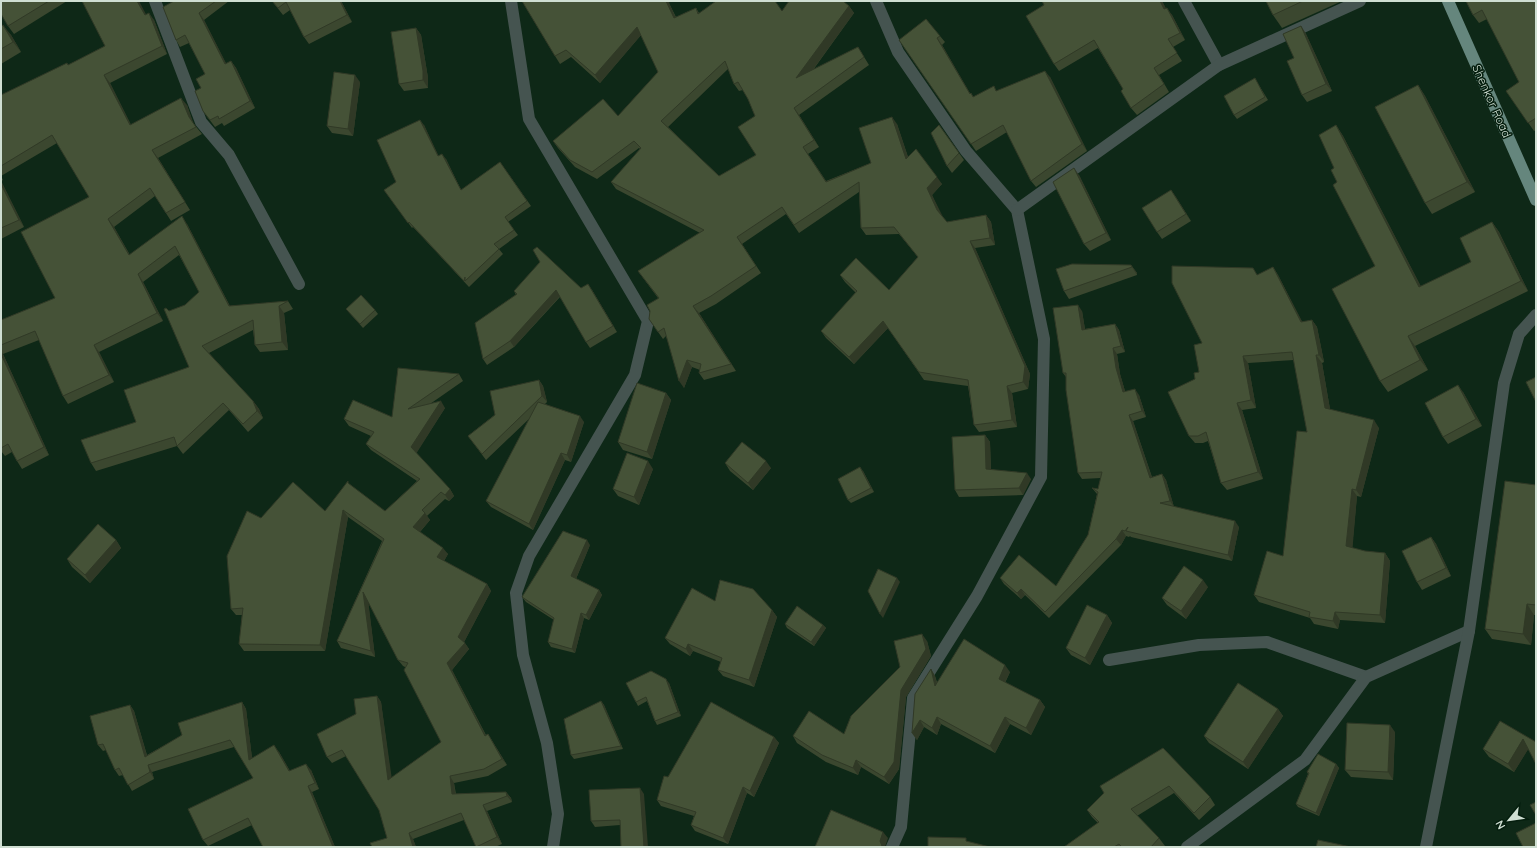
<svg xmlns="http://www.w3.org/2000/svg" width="1537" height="848" font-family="Quicksand,sans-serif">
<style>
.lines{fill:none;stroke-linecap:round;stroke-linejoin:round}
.minor{stroke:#455450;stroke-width:12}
.major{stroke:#65867d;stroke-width:12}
.wall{fill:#3b472f;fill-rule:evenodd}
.shaded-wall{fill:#303926}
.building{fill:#455237;stroke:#303926;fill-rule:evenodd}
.labels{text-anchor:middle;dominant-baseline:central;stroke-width:3;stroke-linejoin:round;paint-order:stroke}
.street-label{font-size:12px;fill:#cfded2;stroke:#051e0e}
</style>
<rect width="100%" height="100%" fill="#0e2817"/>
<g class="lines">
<!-- minor -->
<g class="minor">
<path d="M155 1 201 122 229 155 299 284"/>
<path d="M511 1 529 119 648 321 635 375 529 556 516 593 523 655 547 743 558 814 553 847"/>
<path d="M876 1 898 52 966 151 1017 210 1044 339 1041 477 977 596 913 698 901 827 892 847"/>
<path d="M1184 1 1219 65"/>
<path d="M1017 210 1219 65 1360 1"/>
<path d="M1109 660 1199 645 1267 642 1366 677"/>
<path d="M1187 847 1305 760 1366 677 1469 631"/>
<path d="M1426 847 1469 631 1504 383 1519 334 1536 315"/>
</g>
<!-- major -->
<path class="major" d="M1448 1 1536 200"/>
</g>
<!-- wall -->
<g class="wall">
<path d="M1 1H67L14 34 8 26Z"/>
<path d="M174 1H229L204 20 226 64 231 61 236 68 255 108 224 126 222 123 215 127 203 111 201 88 205 74 189 43 180 47 176 40Z"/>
<path d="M272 1H341L352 22 309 44 304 37 290 10 283 15Z"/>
<path d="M522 1 669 3 676 17 696 8 699 13 782 11 849 6 854 13 813 70 858 47 869 65 799 115 819 147 808 154 826 181 871 163 897 124 908 157 942 184 932 195 941 215 947 222 986 215 991 222 995 245 975 248 1030 374 1028 389 1012 393 1017 427 979 432 974 425 968 386 924 380 888 328 854 364 826 338 821 331 856 293 845 282 840 275 889 290 918 257 899 234 866 235 861 228 859 192 799 233 786 214 742 244 761 273 716 304 699 313 736 371 704 380 699 373 700 370 692 367 684 388 666 336 663 339 658 332V298L638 271 700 233 616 189 611 182 640 149 639 148 597 179 575 167 558 148 553 141 618 116 658 72 641 35 600 83 571 57 560 64 555 56ZM728 69 734 84 739 91 743 90 748 99 755 116 756 155 719 176 668 127Z"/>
<path d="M1162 1 1166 9 1172 15 1185 40 1173 47 1182 61 1159 75 1169 92 1137 115 1131 108 1123 89 1098 48 1059 71 1054 64 1044 5Z"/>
<path d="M1266 1H1342L1282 28 1273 15Z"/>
<path d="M1466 1H1536V130L1534 131 1506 91 1519 82 1487 19 1479 23 1473 15Z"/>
<path d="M146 14 154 20 167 54 110 83 131 125 187 105 193 123 202 134 158 158 190 210 171 221 155 196 114 227 130 255 187 224 230 306 288 301 293 309 284 313 288 350 260 352 255 345 253 330 209 353 253 401 259 409 263 418 248 432 229 410 183 454 177 446 96 471 91 463 136 422 189 367 169 311 185 305 199 292 179 255 143 282 163 321 99 352 114 382 68 404 63 396 39 340 3 354 49 455 22 469 17 461 12 452 5 456 1 451V320L55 298 89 197 57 143 1 176 3 180 1 181V95L68 65 105 46Z"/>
<path d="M1 26 11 35 21 52 1 64Z"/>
<path d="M1301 26 1306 34 1332 91 1307 102 1302 95 1294 58Z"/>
<path d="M416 28 421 35 428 78V88L404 91 399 84Z"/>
<path d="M940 36 945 42 942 45 970 94 974 97 1050 77 1087 151 1036 187 1031 181 1007 132 976 151 899 40Z"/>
<path d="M360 82 353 136 332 133 327 126Z"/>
<path d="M1257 82 1268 100 1237 119 1234 115Z"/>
<path d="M1418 85 1425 96 1475 192 1432 214 1425 203Z"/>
<path d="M424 125 438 156 446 159 461 190 500 162 531 206 508 222 518 235 499 249 503 254 469 287 413 227 412 228 384 190 396 182Z"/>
<path d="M939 125 964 160 952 173 947 166Z"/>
<path d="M1336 125 1343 136 1421 287 1471 262 1492 222 1499 232 1528 291 1415 346 1428 370 1388 392 1380 381 1375 266 1337 182 1334 168Z"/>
<path d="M1079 175 1111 240 1090 251 1084 244Z"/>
<path d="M1 181 24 227 1 239Z"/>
<path d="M1171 190 1191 221 1162 239 1157 232Z"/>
<path d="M1131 265 1137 273V275L1069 299 1064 291Z"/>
<path d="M1273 267 1278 275 1302 322 1312 320 1317 327 1324 362 1322 363 1330 409 1379 428 1361 497 1357 496 1352 548 1365 551 1385 553 1390 561 1385 623 1340 620 1338 629 1314 624 1310 618 1259 602 1254 595 1283 556 1307 432 1294 360 1248 363 1256 408 1242 410 1263 479 1227 490 1221 483 1208 441 1203 443H1195L1189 436 1195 379 1258 275Z"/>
<path d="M581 288 592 290 617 332 590 348 586 342 560 297 514 347 487 365 483 359 516 295 514 291Z"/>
<path d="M346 309 375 310 378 314 363 328Z"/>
<path d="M1082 311 1085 329 1115 324 1119 330 1125 352 1117 354 1120 374 1125 391 1139 395 1146 417 1133 421 1152 477 1162 474 1166 480 1174 507 1239 527 1232 561 1131 537 1130 536 1129 537 1126 536 1121 545 1049 618 1025 595 1021 599 1004 584 1000 578 1056 586 1088 535 1097 494 1092 488 1098 489 1101 478 1082 479 1078 473 1066 377 1063 373Z"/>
<path d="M459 374 463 381 430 404 445 408 416 453 450 489 454 496 449 501 445 499 427 516 430 520 420 532 448 554 444 561 487 584 491 591 464 642 469 649 452 670 486 735 488 734 507 765 488 776 454 783 456 794 506 792 511 798 512 802 487 811 502 844 495 847H477L464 820 413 839 416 847H372L387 838 379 810 346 756 332 763 327 757 356 714 377 696 381 702 391 778 441 742 405 667 403 666 398 660 368 602 375 657 341 648 337 641 382 541 348 517 325 651H244L239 644 242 615H236L231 609 261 518 325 511H385L417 481 371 450 366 444 371 436 349 426 344 419 392 417Z"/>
<path d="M539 380 543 386 547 402 545 404 584 422 571 462 565 460 533 530 491 507 486 501 530 418 486 460 468 436Z"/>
<path d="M1463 392 1482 426 1448 444 1443 437Z"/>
<path d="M666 393 671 400 652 459 623 450 618 442Z"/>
<path d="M985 435 990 442 991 469 1031 479 1023 495 959 497 955 490Z"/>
<path d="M725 463 771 468 753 490 730 471Z"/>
<path d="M653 469 639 505 618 496 613 489Z"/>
<path d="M863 471 874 492 851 503 848 500Z"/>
<path d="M1536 485V615H1534L1531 645 1492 639 1485 629Z"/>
<path d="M1431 537 1436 544 1451 576 1422 590 1417 582Z"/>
<path d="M116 540 121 548 90 583 72 567 67 559Z"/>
<path d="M590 545 576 579 599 590 602 595 589 620 584 618 575 653 551 647 548 642 554 620 526 602 522 597Z"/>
<path d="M1208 587 1186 619 1167 605 1162 598Z"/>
<path d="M715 601 772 610 777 617 754 687 723 676 718 670 721 662 693 651 690 656 670 644 665 638Z"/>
<path d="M1107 615 1112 623 1090 665 1071 655 1066 648Z"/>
<path d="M785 624 823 625 826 628 814 646 787 628Z"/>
<path d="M927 641 931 656 906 697 899 769 889 784 861 767 858 775 826 762 797 743 793 736 844 734Z"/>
<path d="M931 669 935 676 937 682 1010 672 1005 683 1040 700 1045 707 1031 735 1010 724 995 753 941 724 937 735 924 727 917 740 912 733Z"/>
<path d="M669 683 681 716 657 725 655 721 647 701 638 706 636 702Z"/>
<path d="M601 701 604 705 623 749 574 759 571 755Z"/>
<path d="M242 702 246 709 252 758 279 752 290 771 311 770 319 789 312 792 335 847H263L252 825 208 846 203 840 253 778 234 747 152 772 154 779 132 791 123 775 119 776 115 770 106 750 103 751 98 745 130 705 134 711 147 755Z"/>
<path d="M1278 709 1283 716 1248 769 1209 743 1204 736Z"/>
<path d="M1395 732 1393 780 1351 777 1345 770Z"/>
<path d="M774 737 779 743 754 797 747 793 728 844 695 831 691 825 694 816 661 806 657 800 668 777Z"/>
<path d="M1163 748 1210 797 1215 805 1199 820 1174 793 1137 816 1159 838 1165 846 1163 847H1064L1098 823 1092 817 1087 810Z"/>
<path d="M1483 749H1528L1514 772 1489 757Z"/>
<path d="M1336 764 1339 768 1319 816 1298 807 1296 804 1308 774 1307 772Z"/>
<path d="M644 794 620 825 595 827 591 821Z"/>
</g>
<!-- shaded-wall -->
<g class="shaded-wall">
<path d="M137 1H139L150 22 145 15Z"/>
<path d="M340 1H341L352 22 347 15Z"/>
<path d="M666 1H670L669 3 679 25 674 18Z"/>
<path d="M1160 1H1162L1170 16 1164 9Z"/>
<path d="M849 6 854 13 801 86 796 78Z"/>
<path d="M1167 8 1172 15 1185 40 1180 33Z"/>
<path d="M149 13 154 20 167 54 162 46Z"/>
<path d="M199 13 204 20 230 71 225 64Z"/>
<path d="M3 25 11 35 21 52 13 42Z"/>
<path d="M1301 26 1306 34 1332 91 1326 84Z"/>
<path d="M637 27 642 34 600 83 595 75Z"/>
<path d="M416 28 421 35 428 78V88L423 80Z"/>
<path d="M937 38 942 45 974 100 970 94Z"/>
<path d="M231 61 236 68 255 108 250 101Z"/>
<path d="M1045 71 1050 77 1087 151 1082 144Z"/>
<path d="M104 75 110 83 135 133 130 125Z"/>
<path d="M355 75 360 82 353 136 348 129Z"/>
<path d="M1418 85 1425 96 1475 192 1467 182Z"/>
<path d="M181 98 187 105 194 125 189 117Z"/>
<path d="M794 108 799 115 819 147 814 140Z"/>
<path d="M892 117 897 124 911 166 906 159Z"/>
<path d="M420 120 424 125 441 161 438 156Z"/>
<path d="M1336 125 1343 136 1427 298 1419 287Z"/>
<path d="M152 150 158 158 190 210 185 202Z"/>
<path d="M442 154 446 159 464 196 461 190Z"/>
<path d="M1074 168 1079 175 1111 240 1106 233Z"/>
<path d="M937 177 942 184 932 195 943 217 937 210 927 188Z"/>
<path d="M1 181 24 227 19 220 1 184Z"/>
<path d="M1171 190 1176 197 1191 221 1186 214Z"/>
<path d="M986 215 991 222 995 245 990 238Z"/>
<path d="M182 216 187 224 234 314 229 306Z"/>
<path d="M108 219 114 227 134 263 129 255Z"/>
<path d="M1492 222 1499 232 1528 291 1521 281Z"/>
<path d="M970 241 975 248 1030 374 1028 389 1023 382Z"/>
<path d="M1131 265 1137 273V275L1132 267Z"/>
<path d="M1273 267 1278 275 1306 329 1301 322Z"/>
<path d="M138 274 143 282 163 321 157 313Z"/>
<path d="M588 284 592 290 617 332 613 326Z"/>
<path d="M556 290 560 296 514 347 510 341Z"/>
<path d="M1078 305 1082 311 1086 336 1082 330Z"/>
<path d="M279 306 284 313 288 350 282 342Z"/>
<path d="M693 306 699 313 736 371 731 364Z"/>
<path d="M1312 320 1317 327 1324 362 1319 355Z"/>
<path d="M883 321 888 328 854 364 849 357Z"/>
<path d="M1115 324 1119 330 1125 352 1121 346Z"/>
<path d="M1408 336 1415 346 1428 370 1420 360Z"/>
<path d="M94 345 99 352 114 382 109 375Z"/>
<path d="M1113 348 1117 354 1120 374 1127 398 1123 392 1116 368Z"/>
<path d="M1 352 3 354 49 455 44 447 1 354Z"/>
<path d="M1316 355 1322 363 1331 415 1325 408Z"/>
<path d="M1243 356 1248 363 1256 408 1251 400Z"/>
<path d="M687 360 692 367 684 388 679 381Z"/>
<path d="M539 380 543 386 547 402 542 396Z"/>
<path d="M1458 385 1463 392 1482 426 1476 419Z"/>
<path d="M1007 386 1012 393 1017 427 1012 420Z"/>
<path d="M1135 389 1139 395 1146 417 1142 411Z"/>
<path d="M666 393 671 400 652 459 647 452Z"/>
<path d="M253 401 259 409 263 418 257 411Z"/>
<path d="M441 401 445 408 416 454 411 447Z"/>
<path d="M1237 403 1242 410 1263 479 1258 472Z"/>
<path d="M1129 415 1133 421 1154 484 1150 478Z"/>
<path d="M580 416 584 422 571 462 567 455Z"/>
<path d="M1374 420 1379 428 1361 497 1356 490Z"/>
<path d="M985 435 990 442 991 475 986 469Z"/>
<path d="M561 453 565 460 533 530 529 524Z"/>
<path d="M648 461 653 469 639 505 634 497Z"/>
<path d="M766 461 771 468 753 490 748 483Z"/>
<path d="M860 467 863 471 874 492 871 488Z"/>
<path d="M1027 473 1031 479 1023 495 1019 488Z"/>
<path d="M1162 474 1166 480 1174 507 1170 501Z"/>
<path d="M450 489 454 496 449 501 445 495Z"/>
<path d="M1352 489 1357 496 1352 554 1346 546Z"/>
<path d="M343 510 348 517 325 651 320 645Z"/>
<path d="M425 513 430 520 418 534 413 527Z"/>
<path d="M1235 521 1239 527 1232 561 1228 555Z"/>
<path d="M1122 530 1126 536 1121 545 1116 539Z"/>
<path d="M1431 537 1436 544 1451 576 1446 568Z"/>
<path d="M116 540 121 548 90 583 85 575Z"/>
<path d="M587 540 590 545 575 581 571 576Z"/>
<path d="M443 548 448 554 442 564 437 557Z"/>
<path d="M1385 553 1390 561 1385 623 1380 615Z"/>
<path d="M897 578 900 582 883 618 880 614Z"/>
<path d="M1203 580 1208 587 1186 619 1181 611Z"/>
<path d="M487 584 491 591 463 644 458 637Z"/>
<path d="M1021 589 1025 595 1021 599 1017 593Z"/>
<path d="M599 590 602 595 589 620 586 615Z"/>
<path d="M363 592 368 599 375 657 371 651Z"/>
<path d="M1527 604 1534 615 1531 645 1523 634Z"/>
<path d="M772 610 777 617 754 687 749 680Z"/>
<path d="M1335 612 1340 620 1338 629 1333 621Z"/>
<path d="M581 613 584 618 575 653 572 649Z"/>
<path d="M1107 615 1112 623 1090 665 1085 658Z"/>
<path d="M823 625 826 628 814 646 811 642Z"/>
<path d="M922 634 927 641 931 656 906 697 899 769 889 784 884 777 901 690Z"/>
<path d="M465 643 469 649 452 670 489 742 485 736 447 663Z"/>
<path d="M688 644 693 651 690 656 686 649Z"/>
<path d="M1005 665 1010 672 1003 686 999 679Z"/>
<path d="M931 669 935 676 939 693 935 686Z"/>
<path d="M666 679 669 683 681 716 678 712Z"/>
<path d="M377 696 381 702 393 787 388 780Z"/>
<path d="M1040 700 1045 707 1031 735 1026 728Z"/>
<path d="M601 701 604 705 623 749 621 746Z"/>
<path d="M242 702 246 709 253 766 249 760Z"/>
<path d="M130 705 134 711 149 763 145 757Z"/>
<path d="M1278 709 1283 716 1248 769 1243 762Z"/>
<path d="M937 717 941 724 937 735 932 728Z"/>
<path d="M1005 717 1010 724 995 753 990 746Z"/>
<path d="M920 720 924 727 917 740 912 733Z"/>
<path d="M1390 725 1395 732 1393 780 1388 772Z"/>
<path d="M488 734 492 741 507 765 502 759Z"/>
<path d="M774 737 779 743 754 797 750 791Z"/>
<path d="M1523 739 1529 748 1514 772 1508 764Z"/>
<path d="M274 745 279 752 294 778 289 771Z"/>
<path d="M856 760 861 767 858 775 853 768Z"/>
<path d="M306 764 311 770 319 789 315 783Z"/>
<path d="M1336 764 1339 768 1319 816 1316 813Z"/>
<path d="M148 765 152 772 154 779 150 772Z"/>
<path d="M450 776 454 783 456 800 452 794Z"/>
<path d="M308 786 312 792 335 847H333Z"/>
<path d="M743 787 747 793 728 844 723 838Z"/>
<path d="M640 788 644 794 648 847H644Z"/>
<path d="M506 792 511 798 512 802 507 796Z"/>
<path d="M483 805 487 811 502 844 497 837Z"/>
<path d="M883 832 888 838 885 847H882L880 841Z"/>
<path d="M409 833 413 839 416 847H413Z"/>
</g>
<!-- building -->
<g class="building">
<path d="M1 1H49L8 26 1 14Z"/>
<path d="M82 1H137L145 15 149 13 162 46 104 75 130 125 181 98 189 117 196 127 152 150 185 202 166 213 150 188 108 219 129 255 182 216 229 306 288 301 279 306 282 342 255 345 253 320 202 346 253 401 257 411 243 424 223 403 177 446 174 437 91 463 81 440 136 422 124 390 189 367 164 309 166 308 169 311 185 305 199 292 175 246 138 274 157 313 94 345 109 375 63 396 35 331 1 345V320L55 298 21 232 89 197 52 135 1 166V95L67 63 68 65 105 46Z"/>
<path d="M174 1H216L199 13 225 64 231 61 250 101 219 119 218 116 210 120 203 111 195 91 201 88 196 79 205 74 185 35 176 40 163 7Z"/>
<path d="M272 1H340L347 15 304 37 286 2 278 8Z"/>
<path d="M522 1H548L549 2V1H633V2L634 1H666L674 18 696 8 698 14 716 1H775L782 11 789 1H843L849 6 796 78 858 47 864 57 794 108 814 140 803 147 826 182 871 163 859 128 892 117 906 159 916 149 937 177 927 188 937 210 947 222 986 215 990 238 970 241 1025 366 1023 382 1007 386 1012 420 974 425 968 380 919 372 883 321 849 357 821 331 857 291 840 275 856 258 889 290 918 257 894 227 861 228 859 182 794 225 782 207 737 237 756 266 711 296 693 306 731 364 699 373 701 364 687 360 679 381 664 328 658 332 649 319 650 311 647 305 659 298 638 271 704 230 611 182 641 148 634 141 592 172 570 160 553 141 603 99 618 116 658 72 637 27 595 75 566 50 555 56ZM725 61 734 84 738 82 748 99 755 116 738 127 756 155 719 176 661 121Z"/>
<path d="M1042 1H1160L1164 9 1167 8 1180 33 1168 39 1177 53 1154 68 1164 84 1131 108 1121 91 1123 89 1094 40 1054 64 1026 16 1044 5Z"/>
<path d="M1266 1H1303L1273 15Z"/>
<path d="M1466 1H1536V118L1528 123 1506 91 1519 82 1482 10 1473 15Z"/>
<path d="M926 19 940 36 937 38 970 94 971 93 973 97 994 86 996 91 1045 71 1082 144 1031 181 1003 125 971 144 899 40Z"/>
<path d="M3 25 13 42 1 49V26Z"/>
<path d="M1301 26 1326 84 1302 95 1287 61 1294 58 1283 34Z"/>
<path d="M416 28 423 71V80L399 84 391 32Z"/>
<path d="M334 72 355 75 348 129 327 126Z"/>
<path d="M1255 78 1265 97 1234 115 1224 96Z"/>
<path d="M1418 85 1467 182 1425 203 1375 107Z"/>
<path d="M420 120 438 156 442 154 461 190 500 162 527 201 505 217 514 230 494 244 499 249 465 281V277L464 281 409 222 408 223 384 190 396 182 377 140Z"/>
<path d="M939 125 959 153 947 166 931 133Z"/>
<path d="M1336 125 1419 287 1471 262 1460 238 1492 222 1521 281 1408 336 1420 360 1380 381 1332 289 1375 266 1333 185 1337 182 1331 170 1334 168 1319 135Z"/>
<path d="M1074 168 1106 233 1084 244 1053 182Z"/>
<path d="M1 184 19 220 1 228Z"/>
<path d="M1171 190 1186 214 1157 232 1142 208Z"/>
<path d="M537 247 581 288 588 284 613 326 586 342 556 290 510 341 483 359 475 323 517 294 514 291 540 262 533 250Z"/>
<path d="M1072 264 1131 265 1132 267 1064 291 1056 269Z"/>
<path d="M1172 266 1253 268 1257 275 1273 267 1301 322 1312 320 1319 355H1316L1325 408 1374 420 1356 490 1352 489 1346 546 1365 551 1385 553 1380 615 1335 612 1333 621 1309 617 1310 612 1254 595 1267 551 1283 556 1297 431 1307 432 1292 352 1243 356 1251 400 1237 403 1258 472 1221 483 1206 432 1198 436H1189L1168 392 1195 379 1194 373 1199 372 1194 345 1202 343 1172 283Z"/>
<path d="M361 295 375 310 360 324 346 309Z"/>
<path d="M1078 305 1082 330 1115 324 1121 346 1113 348 1116 368 1123 392 1135 389 1142 411 1129 415 1150 478 1162 474 1170 501 1160 503 1235 521 1228 555 1126 531 1128 527 1125 531 1122 530 1116 539 1045 612 1021 589 1017 593 1000 578 1019 555 1056 586 1088 535 1098 492 1092 488 1098 489 1102 472 1078 473 1066 390V373H1063L1053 308Z"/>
<path d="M1 354 44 447 17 461 8 444 1 448Z"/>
<path d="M398 368 459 374 408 409 441 401 411 447 450 489 445 495 441 492 422 510 425 513 413 527 443 548 437 557 487 584 458 637 465 643 447 663 485 736 488 734 502 759 484 769 450 776 452 794 506 792 507 796 483 805 497 837 476 847 461 813 409 833 413 847H372L370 843 387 838 379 810 342 750 327 757 317 734 356 714 354 699 377 696 388 780 441 742 404 670 408 663 398 660 363 592 371 651 337 641 384 539 343 510 320 645 239 644 243 608 231 609 227 556 247 511 261 518 293 482 325 511 348 481V483L385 511 420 479 366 444 374 432 344 419 353 400 392 417Z"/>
<path d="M1536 377V402L1526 382Z"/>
<path d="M539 380 542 396 482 454 468 436 495 415 490 391Z"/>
<path d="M637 383 666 393 647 452 618 442Z"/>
<path d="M1458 385 1476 419 1443 437 1425 403Z"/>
<path d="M538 402 580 416 567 455 561 453 529 524 486 501Z"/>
<path d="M985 435 986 469 1027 473 1019 488 955 490 952 437Z"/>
<path d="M742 442 766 461 748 483 725 463Z"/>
<path d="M627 453 648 461 634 497 613 489Z"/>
<path d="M860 467 871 488 848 500 838 479Z"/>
<path d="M1505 481 1536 485V605L1527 604 1523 634 1485 629Z"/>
<path d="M98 524 116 540 85 575 67 559Z"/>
<path d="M563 531 587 540 571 576 599 590 586 615 581 613 572 649 548 642 554 618 522 597Z"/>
<path d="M1431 537 1446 568 1417 582 1402 551Z"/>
<path d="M1184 566 1203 580 1181 611 1162 598Z"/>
<path d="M878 569 897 578 880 614 868 591Z"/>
<path d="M720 580 753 589 772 610 749 680 718 670 722 658 688 644 686 649 665 638 692 588 715 601Z"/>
<path d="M1087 605 1107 615 1085 658 1066 648Z"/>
<path d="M797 606 823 625 811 642 785 624Z"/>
<path d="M922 634 926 649 901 690 894 762 884 777 856 760 853 768 822 755 793 736 809 711 844 734 851 716 900 667 894 641Z"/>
<path d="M964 639 1005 665 999 679 1040 700 1026 728 1005 717 990 746 937 717 932 728 920 720 912 733 915 694 931 669 935 686Z"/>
<path d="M651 671 666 679 678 712 655 721 646 697 636 702 626 683Z"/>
<path d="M1238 683 1278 709 1243 762 1204 736Z"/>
<path d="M601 701 621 746 571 755 564 719Z"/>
<path d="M242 702 249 760 274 745 289 771 306 764 315 783 308 786 333 847H263L248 818 203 840 188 809 253 778 230 740 148 765 150 772 128 785 119 768 115 770 103 744 98 745 90 716 130 705 145 757 182 735 178 723Z"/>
<path d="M711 702 774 737 750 791 743 787 723 838 691 825 696 812 657 800 664 776 668 777Z"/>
<path d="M1500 721 1536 742V764L1523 739 1508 764 1483 749Z"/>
<path d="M1347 723 1390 725 1388 772 1345 770Z"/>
<path d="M1163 748 1210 797 1194 813 1169 786 1131 809 1159 838 1151 847H1122L1119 844 1114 847H1064L1099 822 1087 810 1104 793 1100 786Z"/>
<path d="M1318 754 1336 764 1316 813 1296 804 1309 773 1307 772Z"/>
<path d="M640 788 644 847H621L620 820 591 821 589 790Z"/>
<path d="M1536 802V815L1530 805Z"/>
<path d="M831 810 883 832 880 841 882 846V847H815Z"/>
<path d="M1536 823V847H1523L1516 833Z"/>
<path d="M928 837 966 838V841L990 847H928Z"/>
<path d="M1318 840 1351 847H1316Z"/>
</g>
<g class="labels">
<!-- street labels -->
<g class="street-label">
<text transform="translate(1492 101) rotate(66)">Shenkor Road</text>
</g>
</g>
<!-- border -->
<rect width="1537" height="848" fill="none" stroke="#cfded2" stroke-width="4"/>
<!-- north arrow -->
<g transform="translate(1509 820) rotate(241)" stroke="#051e0e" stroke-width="3" paint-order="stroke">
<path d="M0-3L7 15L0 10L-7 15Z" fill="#cfded2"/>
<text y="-6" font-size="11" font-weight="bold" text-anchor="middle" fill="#cfded2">N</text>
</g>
</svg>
